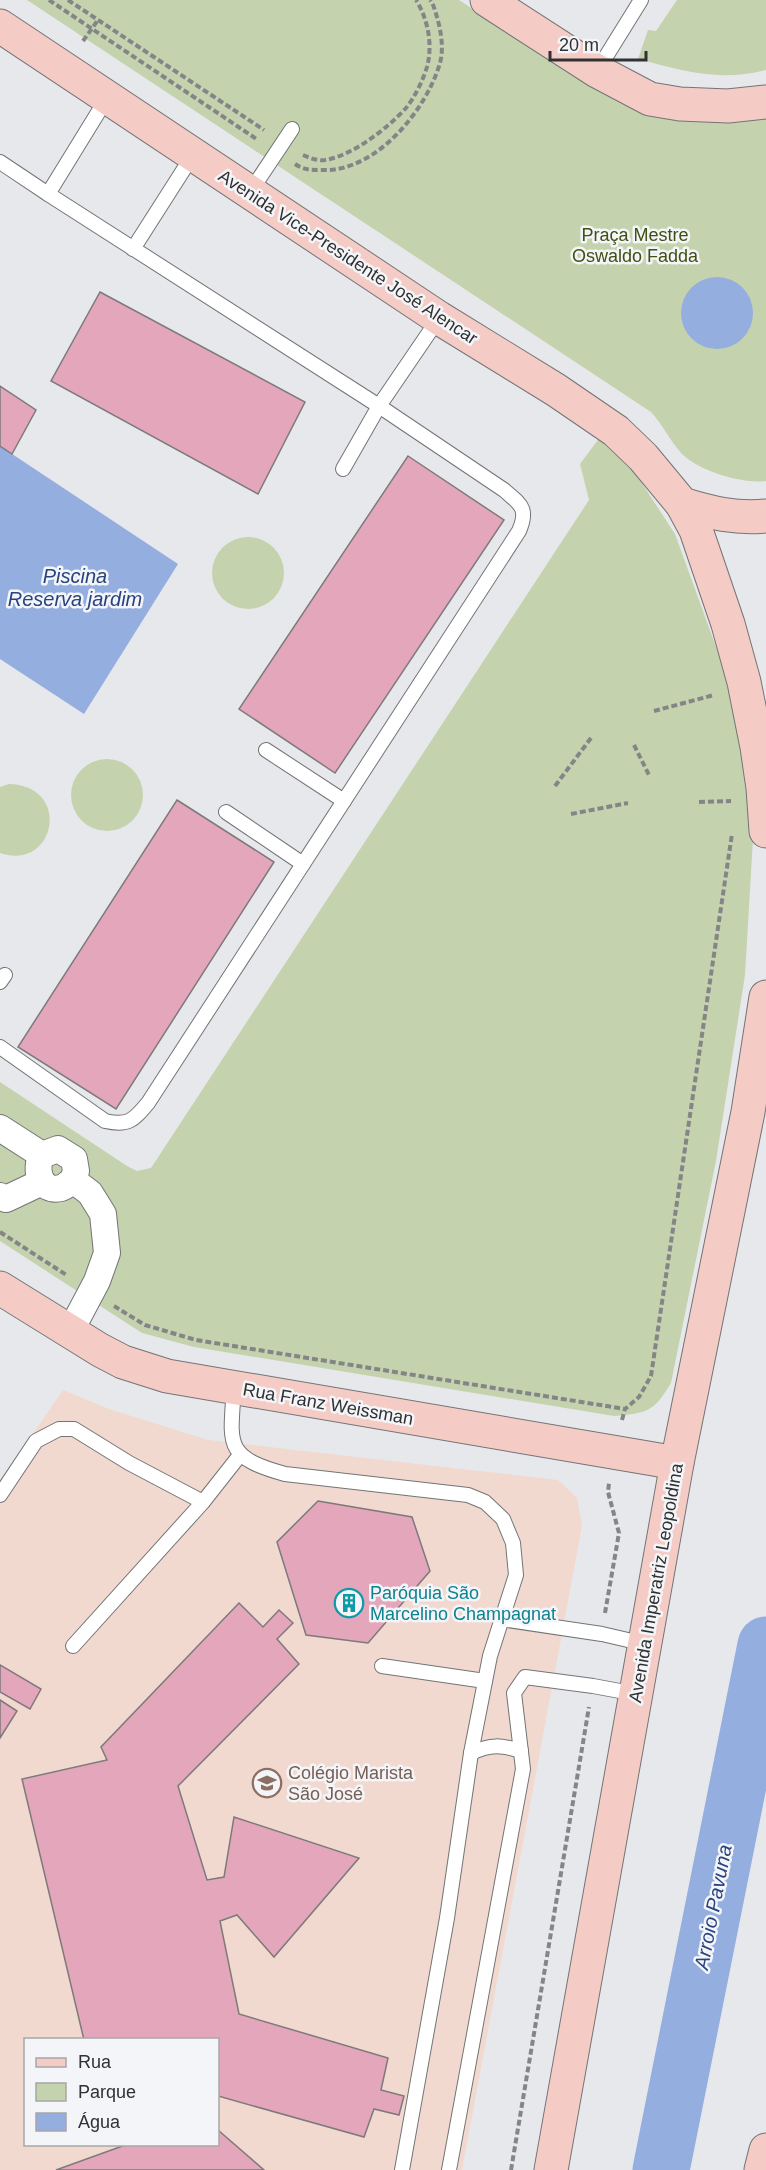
<svg xmlns="http://www.w3.org/2000/svg" width="766" height="2170" font-family="Arial,sans-serif">
<style>
.education{fill:#f1d9cf;fill-rule:evenodd}
.green{fill:#c5d2ae}
.water{fill:#94aee0}
.lines{fill:none;stroke-linecap:round;stroke-linejoin:round}
.river{stroke:#94aee0;stroke-width:57}
.building{fill:#e4a6ba;stroke:#7d7a7b;stroke-width:1.5}
.lane-casing{stroke:#737476;stroke-width:16}
.street-casing{stroke:#737476;stroke-width:28}
.secondary-casing{stroke:#737476;stroke-width:35}
.path{stroke:#848587;stroke-width:4;stroke-dasharray:6 3;stroke-linecap:butt}
.lane{stroke:#fff;stroke-width:14}
.street{stroke:#fff;stroke-width:26}
.secondary{stroke:#f4ccc5;stroke-width:33}
.labels{text-anchor:middle;dominant-baseline:central;stroke-width:5;stroke-linejoin:round;paint-order:stroke}
.park-label{font-size:18px;fill:#405013;stroke:#f4f5f8}
.street-label{font-size:18px;fill:#303132;stroke:#f4f5f8}
.culture-label{font-size:18px;fill:#0d838f;stroke:#f4f5f8;text-anchor:start}
.education-label{font-size:18px;fill:#785e54;stroke:#f4f5f8;text-anchor:start}
.water-label{font-size:20px;font-style:italic;fill:#274481;stroke:#f4f5f8}
</style>
<rect width="100%" height="100%" fill="#e7e8eb"/>
<!-- education -->
<path class="education" d="M63 1390 109 1409 208 1440 558 1480 577 1498 582 1526 462 2170H0V1482ZM26 2040H218V2144H26Z"/>
<!-- green -->
<g class="green">
<path d="M27 0H459L565 69 640 111 671 119 723 118 766 112V481C742 484 699 471 682 454 670 441 663 425 651 412Z"/>
<path d="M677 0H766V70C719 82 683 71 638 59L648 30 656 31Z"/>
<path d="M603 433 628 462 675 534 732 691 754 822 745 975 716 1161 671 1383C654 1412 647 1413 614 1416L194 1347 142 1333 0 1241V1082L127 1166 137 1171 151 1168 589 500 580 464Z"/>
<circle cx="248" cy="573" r="36"/>
<circle cx="107" cy="795" r="36"/>
<path d="M9 784C73 786 55 872 0 853V787Z"/>
</g>
<!-- water -->
<g class="water">
<circle cx="717" cy="313" r="36"/>
<path d="M0 446 178 564 84 714 0 659Z"/>
</g>
<g class="lines">
<!-- river -->
<path class="river" d="M661 2170 766 1645"/>
</g>
<!-- building -->
<g class="building">
<path d="M100 292 305 402 258 494 51 381Z"/>
<path d="M0 386 36 410 12 454 0 446Z"/>
<path d="M408 456 504 520 335 773 239 709Z"/>
<path d="M177 800 274 862 116 1109 18 1047Z"/>
<path d="M318 1501 412 1517 430 1571 368 1643 306 1635 277 1542Z"/>
<path d="M239 1603 263 1627 279 1610 293 1623 277 1639 299 1664 178 1786 207 1880 224 1877 234 1817 359 1858 274 1957 237 1915 220 1921 239 2014 388 2058 381 2090 404 2096 399 2115 374 2109 364 2137 218 2096V2040H84L22 1779 107 1760 101 1747Z"/>
<path d="M0 1665 41 1689 30 1709 0 1692Z"/>
<path d="M0 1700 17 1711 0 1738Z"/>
<path d="M218 2130 264 2170H56L128 2144H218Z"/>
</g>
<g class="lines">
<!-- lane casing -->
<g class="lane-casing">
<g id="lane">
<path d="M597 71 641 0"/>
<path d="M0 162 48 194"/>
<path d="M250 192 292 129"/>
<path d="M133 249 193 155"/>
<path d="M343 469 379 406 439 318"/>
<path d="M266 750 344 801"/>
<path d="M226 812 303 864"/>
<path d="M0 982 5 975"/>
<path d="M0 1047 105 1121C128 1126 133 1121 148 1103L519 531C529 508 520 504 504 490L379 406 48 194 107 98"/>
<path d="M234 1388C230 1445 224 1457 285 1474L468 1495 485 1502 503 1519 513 1543 516 1575 490 1656 471 1753 447 1918 402 2170"/>
<path d="M0 1495 36 1441 59 1429H74L129 1463 203 1502 240 1455"/>
<path d="M501 1619 602 1634 645 1644"/>
<path d="M73 1646 203 1502"/>
<path d="M382 1666 485 1681"/>
<path d="M471 1753C491 1744 501 1745 521 1751"/>
<path d="M449 2170 523 1769 514 1693 525 1677 593 1686 636 1694"/>
</g>
</g>
<!-- street casing -->
<g class="street-casing">
<g id="street">
<path d="M0 1128 42 1155 58 1149 74 1159 76 1171 73 1180 90 1193 103 1214 107 1253 97 1281 70 1332"/>
<path d="M42 1155C34 1169 40 1193 61 1188 65 1187 69 1183 73 1180"/>
<path d="M0 1196 6 1199 42 1182"/>
</g>
</g>
<!-- secondary casing -->
<g class="secondary-casing">
<g id="secondary">
<path d="M487 0 597 71 650 99 680 104 728 106 766 102"/>
<path d="M0 26 439 318 556 390 616 431 643 457 682 504 696 530 728 624 744 682 757 747 763 788 766 831"/>
<path d="M682 504C711 513 736 519 766 516"/>
<path d="M0 1288 100 1350 123 1362 167 1376 677 1463"/>
<path d="M551 2170 677 1463 748 1112 766 997"/>
<path d="M761 2170 766 2150"/>
</g>
</g>
<!-- path -->
<g class="path">
<path d="M49 0 258 140"/>
<path d="M68 0 264 130"/>
<path d="M83 41 98 20"/>
<path d="M303 155C310 158 317 161 325 160 352 156 388 128 406 108 415 97 423 80 427 67 433 45 428 19 416 0"/>
<path d="M295 164C304 170 310 170 321 170 375 173 426 111 440 63 444 49 441 31 437 17 435 11 434 5 430 0"/>
<path d="M654 711 714 695"/>
<path d="M634 745 649 775"/>
<path d="M555 786 591 738"/>
<path d="M699 802 731 801"/>
<path d="M571 814 628 803"/>
<path d="M0 1232 68 1276"/>
<path d="M114 1306 145 1325 196 1340 625 1409"/>
<path d="M622 1420 625 1409 639 1397 651 1376 732 834"/>
<path d="M605 1613 619 1533 608 1492 609 1483"/>
<path d="M511 2170 589 1707"/>
</g>
<!-- lane -->
<use href="#lane" class="lane"/>
<!-- street -->
<use href="#street" class="street"/>
<!-- secondary -->
<use href="#secondary" class="secondary"/>
</g>
<!-- icons -->
<defs>
<g id="building-ring" transform="scale(1.5)"><circle r="9.5" fill="#f4f5f8" stroke="#0f9aa8" stroke-width="1.5"/><path d="M-4-6H4V6H1V3H-1V6H-4ZM-2.5-4.3h1.7v1.8h-1.7ZM.8-4.3h1.7v1.8H.8ZM-2.5-1h1.7V.8h-1.7ZM.8-1h1.7V.8H.8Z" fill="#0f9aa8"/></g>
<g id="school-ring" transform="scale(1.5)"><circle r="9.5" fill="#f4f5f8" stroke="#8d6e63" stroke-width="1.5"/><path d="M0-5L7-2L0 1L-7-2ZM-4 1L0 2.5L4 1V4Q0 6-4 4Z" fill="#8d6e63"/></g>
</defs>
<g fill-rule="evenodd">
<use href="#building-ring" x="349" y="1603"/>
<use href="#school-ring" x="267" y="1783"/>
</g>
<g class="labels">
<!-- park labels -->
<g class="park-label">
<text x="635" y="235">Praça Mestre<tspan x="635" dy="21">Oswaldo Fadda</tspan></text>
</g>
<!-- street labels -->
<g class="street-label">
<text transform="translate(348 257) rotate(33)">Avenida Vice-Presidente José Alencar</text>
<text transform="translate(328 1404) rotate(10)">Rua Franz Weissman</text>
<text transform="translate(656 1583) rotate(-80)">Avenida Imperatriz Leopoldina</text>
</g>
<!-- culture labels -->
<g class="culture-label">
<text x="370" y="1593">Paróquia São<tspan x="370" dy="21">Marcelino Champagnat</tspan></text>
</g>
<!-- education labels -->
<g class="education-label">
<text x="288" y="1773">Colégio Marista<tspan x="288" dy="21">São José</tspan></text>
</g>
<!-- water labels -->
<g class="water-label">
<text x="75" y="576">Piscina<tspan x="75" dy="23">Reserva jardim</tspan></text>
<text transform="translate(713 1907) rotate(-79)">Arroio Pavuna</text>
</g>
</g>
<!-- legend -->
<rect x="24" y="2038" width="195" height="108" fill="#f4f5f8" stroke="#a6a7a9" stroke-width="1.5"/>
<rect x="36" y="2058" width="30" height="9" fill="#f4ccc5" stroke="#a6a7a9" stroke-width="1.5"/>
<text x="78" y="2068" font-size="18" fill="#303132">Rua</text>
<rect x="36" y="2083" width="30" height="18" fill="#c5d2ae" stroke="#a6a7a9" stroke-width="1.5"/>
<text x="78" y="2098" font-size="18" fill="#303132">Parque</text>
<rect x="36" y="2113" width="30" height="18" fill="#94aee0" stroke="#a6a7a9" stroke-width="1.5"/>
<text x="78" y="2128" font-size="18" fill="#303132">Água</text>
<!-- scale -->
<path d="M550 51v9h96v-9" fill="none" stroke="#303132" stroke-width="3"/>
<text x="559" y="51" font-size="18" fill="#303132" stroke="#f4f5f8" stroke-width="4.5" paint-order="stroke">20 m</text>
</svg>
